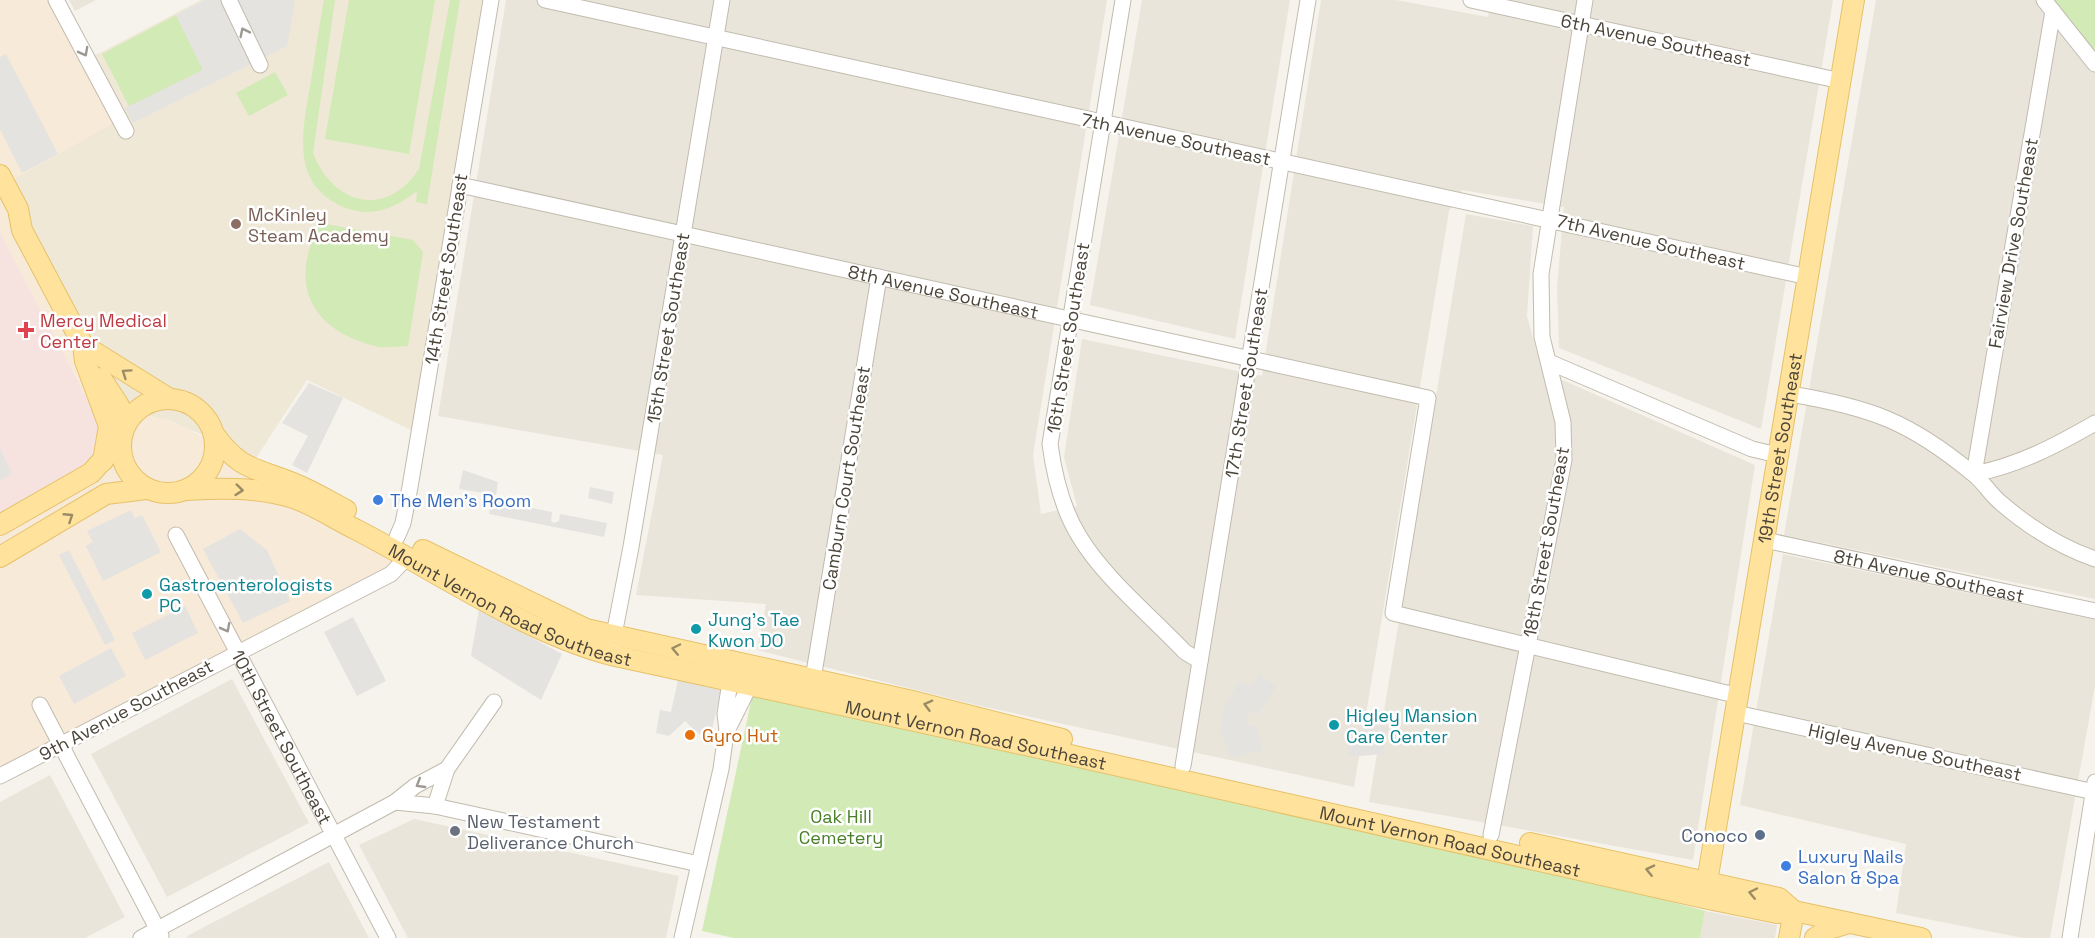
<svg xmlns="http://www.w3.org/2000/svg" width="2095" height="938" font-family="'Space Grotesk',sans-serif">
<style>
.residential{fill:#eae5da}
.commercial{fill:#f7ead8}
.education{fill:#efe8d6}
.medical{fill:#f6e3e0}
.green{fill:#d2eab5}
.parking{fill:#e5e3e0}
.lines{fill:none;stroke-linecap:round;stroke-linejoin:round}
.minor-casing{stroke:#c2bbae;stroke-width:17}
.major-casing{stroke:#e6c16a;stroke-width:22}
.minor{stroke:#fff;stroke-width:15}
.major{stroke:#ffe39c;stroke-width:20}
.oneway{stroke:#9c9892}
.oneway2{stroke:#9c8c66}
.education-dot{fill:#8d6e63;stroke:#fff;stroke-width:2}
.health-dot{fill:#e0444e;stroke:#fff;stroke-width:2}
.shop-dot{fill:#3f7fe0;stroke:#fff;stroke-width:2}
.culture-dot{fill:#0f9aa8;stroke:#fff;stroke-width:2}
.food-dot{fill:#e8710a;stroke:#fff;stroke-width:2}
.worship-dot{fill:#6b7280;stroke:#fff;stroke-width:2}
.service-dot{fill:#5c6f8a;stroke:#fff;stroke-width:2}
.labels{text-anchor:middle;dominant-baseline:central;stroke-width:5;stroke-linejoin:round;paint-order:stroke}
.street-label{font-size:18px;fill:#4b4439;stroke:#fff}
.education-label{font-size:18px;fill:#785e54;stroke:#fff;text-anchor:start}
.health-label{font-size:18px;fill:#be3a42;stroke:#fff;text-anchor:start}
.shop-label{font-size:18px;fill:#366cbe;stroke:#fff;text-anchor:start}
.culture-label{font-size:18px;fill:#0d838f;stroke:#fff;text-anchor:start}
.food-label{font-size:18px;fill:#c56008;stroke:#fff;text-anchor:start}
.park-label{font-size:18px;fill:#4a7f2a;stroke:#fff}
.worship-label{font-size:18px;fill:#5b616d;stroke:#fff;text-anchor:start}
.service-label{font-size:18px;fill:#4e5e75;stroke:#fff;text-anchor:end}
</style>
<rect width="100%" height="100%" fill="#f6f3ec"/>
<!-- residential -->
<g class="residential">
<path d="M69 0H96L75 11Z"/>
<path d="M506 0H1107L1033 455 1041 514 1077 506 1064 457 1082 339 1262 376 1321 0H1396L1488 17 1491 0H1833L1761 429 1559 348 1557 287 1564 207 1462 190 1449 211 1354 787 976 705 757 650 766 604 636 595 663 455 438 416Z"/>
<path d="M1142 0H1290L1235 339 1090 305Z"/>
<path d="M1876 0H2095V599L1784 535Z"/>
<path d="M1466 214 1533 226 1527 316 1542 371 1755 465 1693 860 1369 802Z"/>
<path d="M1783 554 2095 620V686L2050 938H2023L1896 913 1906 844 1740 805Z"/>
<path d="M232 679 309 823 167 897 91 754Z"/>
<path d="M50 775 125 917 85 938H0V802Z"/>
<path d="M414 819 679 876 666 938H408L359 845Z"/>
<path d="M329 862 369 938H188L187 936Z"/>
<path d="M1705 911 1777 925 1775 938H1700Z"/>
</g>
<!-- commercial -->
<g class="commercial">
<path d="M0 0H56L120 120 0 187Z"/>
<path d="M0 191 135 412 157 416 190 430 408 547 401 564 0 777Z"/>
</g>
<!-- education -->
<path class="education" d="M201 0H491L419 434 307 380 256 458 170 421 126 409 116 404 0 187 119 120 88 59Z"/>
<!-- medical -->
<path class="medical" d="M0 233 102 428 101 457 0 521Z"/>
<!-- green -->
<g class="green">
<path d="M324 0H335L313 153C333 205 386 219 419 169L450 0H460L427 204 416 202 417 191C395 208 373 218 346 208 288 185 303 129 311 81 315 54 319 27 324 0Z"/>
<path d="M349 0H435L409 154 325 139Z"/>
<path d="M2052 0H2095V52Z"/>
<path d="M176 15 203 70 130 108 102 54Z"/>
<path d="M275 72 288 95 249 116 236 93Z"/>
<path d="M321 223 413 240 423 252 408 346C398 346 385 349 375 346 310 330 287 282 321 223Z"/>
<path d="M758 695 1552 870 1705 911 1700 938H734L702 931 752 697Z"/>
</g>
<!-- parking -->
<g class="parking">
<path d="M205 0H295L287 46 133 123 125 108 203 70 176 15Z"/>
<path d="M6 54 58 154 22 173 0 129V57Z"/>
<path d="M309 383 343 398 307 473 292 465 308 436 282 423Z"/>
<path d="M0 448 12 474 0 481Z"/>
<path d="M463 470 498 482 496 495 459 489Z"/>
<path d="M590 487 614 492 612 504 588 498Z"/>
<path d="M491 500 552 512 551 521 554 523 559 521 560 514 607 523 604 537 489 514Z"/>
<path d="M131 510 135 518 142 515 161 552 103 581 86 546 93 542 87 531Z"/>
<path d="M240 529 267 550 290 601 243 623 203 549Z"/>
<path d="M69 550 115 640 105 645 59 555Z"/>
<path d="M185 606 198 633 145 660 132 633Z"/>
<path d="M479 609 562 654 541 700 471 656Z"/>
<path d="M353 617 386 681 357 696 324 632Z"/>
<path d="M111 648 126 676 74 704 59 676Z"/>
<path d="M1260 674 1276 687 1259 714 1249 712 1247 725 1257 726 1263 750 1231 758 1220 731 1224 708 1239 681 1250 686Z"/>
<path d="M678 680 721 690 709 743 685 721 669 736 656 733 660 710 671 712Z"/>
<path d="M1363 722 1388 726 1383 754 1349 757 1348 742 1360 740Z"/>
</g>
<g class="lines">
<!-- minor casing -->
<g class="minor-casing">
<g id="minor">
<path d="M56 0 126 131"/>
<path d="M229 0 260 65"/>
<path d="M545 0 1808 277"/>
<path d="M1123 0 1050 444C1054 474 1063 510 1079 536 1104 578 1151 616 1185 652L1200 661"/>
<path d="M1471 0 1841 81"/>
<path d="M2044 0 2095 64"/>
<path d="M2053 11 1974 474C2019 465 2055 446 2095 423"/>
<path id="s1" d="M460 185 1428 398 1393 613 1739 696"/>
<path d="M1549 362 1752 449 1778 455"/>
<path d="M1790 394C1869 407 1909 421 1972 473 1983 481 1990 494 2001 503 2029 527 2060 547 2095 559"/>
<path id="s2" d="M176 535 388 938"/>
<path d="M397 537 403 523 410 487 491 0"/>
<path id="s3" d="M1765 540 2095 611"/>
<path d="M612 645 631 547 722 0"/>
<path d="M813 679 879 277"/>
<path d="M40 705 161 936"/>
<path d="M1736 713 2094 792"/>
<path d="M727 730 725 714 730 682"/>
<path d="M1183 766 1308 0"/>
<path d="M0 776 391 574 408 556"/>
<path d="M395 802 415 786 447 769"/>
<path d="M435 806 447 769 494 702"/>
<path d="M1491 835 1564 460 1563 422 1542 337 1541 274 1585 0"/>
<path d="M141 938 395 802 435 806 699 864"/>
<path d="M682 938 721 769 726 733 747 691 752 687"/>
<path d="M2070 938 2095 782"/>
</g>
</g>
<!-- major casing -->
<g class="major-casing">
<g id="major">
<path d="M0 175 18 209 22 230 83 345 85 361 109 426 103 461"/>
<path d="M83 345 170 399"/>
<path d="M101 378 118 404 127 422"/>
<circle cx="168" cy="446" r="47"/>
<path d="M214 434C241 473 260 468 300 486 316 493 331 502 346 510"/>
<path id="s4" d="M186 490C220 488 256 487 290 497 312 503 334 519 355 529 437 571 522 631 611 655L1039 748 1704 898 1777 913 1794 911 1921 938"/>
<path d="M0 525 91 473 111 451"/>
<path d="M423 550 586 629 908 700 1062 739"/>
<path d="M0 557 106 494 146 489"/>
<path d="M1530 843 1779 898 1794 911"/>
<path id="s5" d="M1705 894 1854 0"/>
<path d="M1789 938 1794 911"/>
<path d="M1815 938 1829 929 1849 923"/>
</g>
</g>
<!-- minor -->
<use href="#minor" class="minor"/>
<!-- major -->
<use href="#major" class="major"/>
</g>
<!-- one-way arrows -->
<defs><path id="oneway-chevron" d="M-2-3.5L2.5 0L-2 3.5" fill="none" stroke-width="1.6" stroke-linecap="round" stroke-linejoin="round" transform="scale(1.5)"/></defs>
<g class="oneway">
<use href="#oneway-chevron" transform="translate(244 32) rotate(-116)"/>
<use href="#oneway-chevron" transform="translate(84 52) rotate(62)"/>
<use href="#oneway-chevron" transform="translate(226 628) rotate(62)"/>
<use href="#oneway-chevron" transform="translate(420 784) rotate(149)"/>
</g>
<g class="oneway2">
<use href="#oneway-chevron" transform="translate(126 373) rotate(-145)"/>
<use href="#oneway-chevron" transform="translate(239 490) rotate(6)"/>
<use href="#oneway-chevron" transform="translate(69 517) rotate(-33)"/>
<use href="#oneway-chevron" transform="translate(676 649) rotate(-168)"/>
<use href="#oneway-chevron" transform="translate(928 705) rotate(-165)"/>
<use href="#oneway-chevron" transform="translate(1650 870) rotate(-167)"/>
<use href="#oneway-chevron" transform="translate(1753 893) rotate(-168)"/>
</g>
<!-- markers -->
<circle class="education-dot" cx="236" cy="224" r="6"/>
<path class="health-dot" d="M23 321h6v6h6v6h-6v6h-6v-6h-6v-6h6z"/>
<g class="shop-dot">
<circle cx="378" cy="500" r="6"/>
<circle cx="1786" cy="866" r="6"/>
</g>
<g class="culture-dot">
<circle cx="147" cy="594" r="6"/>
<circle cx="696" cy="629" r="6"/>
<circle cx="1334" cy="725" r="6"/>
</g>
<circle class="food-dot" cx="690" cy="735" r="6"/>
<circle class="worship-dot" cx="455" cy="831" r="6"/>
<circle class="service-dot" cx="1760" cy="835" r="6"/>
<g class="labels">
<!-- street labels -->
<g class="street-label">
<text transform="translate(1656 40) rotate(12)">6th Avenue Southeast</text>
<text transform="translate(1176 139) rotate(12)">7th Avenue Southeast</text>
<text transform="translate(1651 242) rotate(13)">7th Avenue Southeast</text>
<text transform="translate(2013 243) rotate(-80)">Fairview Drive Southeast</text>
<text transform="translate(446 269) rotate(-81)">14th Street Southeast</text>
<text stroke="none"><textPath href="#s1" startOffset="495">8th Avenue Southeast</textPath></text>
<text transform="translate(668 328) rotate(-81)">15th Street Southeast</text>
<text transform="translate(1068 338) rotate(-81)">16th Street Southeast</text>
<text transform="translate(1246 383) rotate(-81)">17th Street Southeast</text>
<text stroke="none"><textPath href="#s5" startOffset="452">19th Street Southeast</textPath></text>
<text transform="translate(846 478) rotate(-81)">Camburn Court Southeast</text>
<text transform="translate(1546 542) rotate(-80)">18th Street Southeast</text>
<text stroke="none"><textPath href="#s3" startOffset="168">8th Avenue Southeast</textPath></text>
<text stroke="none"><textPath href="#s4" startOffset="351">Mount Vernon Road Southeast</textPath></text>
<text transform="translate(126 710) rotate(-28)">9th Avenue Southeast</text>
<text stroke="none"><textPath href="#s4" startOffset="837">Mount Vernon Road Southeast</textPath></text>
<text stroke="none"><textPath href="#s2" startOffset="228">10th Street Southeast</textPath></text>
<text transform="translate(1915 752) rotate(12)">Higley Avenue Southeast</text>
<text stroke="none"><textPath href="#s4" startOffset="1323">Mount Vernon Road Southeast</textPath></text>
</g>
<!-- education labels -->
<g class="education-label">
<text x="248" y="214">McKinley<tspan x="248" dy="21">Steam Academy</tspan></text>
</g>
<!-- health labels -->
<g class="health-label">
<text x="40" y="320">Mercy Medical<tspan x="40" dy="21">Center</tspan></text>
</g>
<!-- shop labels -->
<g class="shop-label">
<text x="390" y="500">The Men's Room</text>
<text x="1798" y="856">Luxury Nails<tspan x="1798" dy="21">Salon &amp; Spa</tspan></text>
</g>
<!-- culture labels -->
<g class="culture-label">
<text x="159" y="584">Gastroenterologists<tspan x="159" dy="21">PC</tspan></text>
<text x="708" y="619">Jung's Tae<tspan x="708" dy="21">Kwon DO</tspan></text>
<text x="1346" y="715">Higley Mansion<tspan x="1346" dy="21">Care Center</tspan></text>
</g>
<!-- food labels -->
<g class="food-label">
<text x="702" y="735">Gyro Hut</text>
</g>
<!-- park labels -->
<g class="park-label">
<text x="841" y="816">Oak Hill<tspan x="841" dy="21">Cemetery</tspan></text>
</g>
<!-- worship labels -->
<g class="worship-label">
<text x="467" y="821">New Testament<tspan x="467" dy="21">Deliverance Church</tspan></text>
</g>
<!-- service labels -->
<g class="service-label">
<text x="1748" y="835">Conoco</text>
</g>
</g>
</svg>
